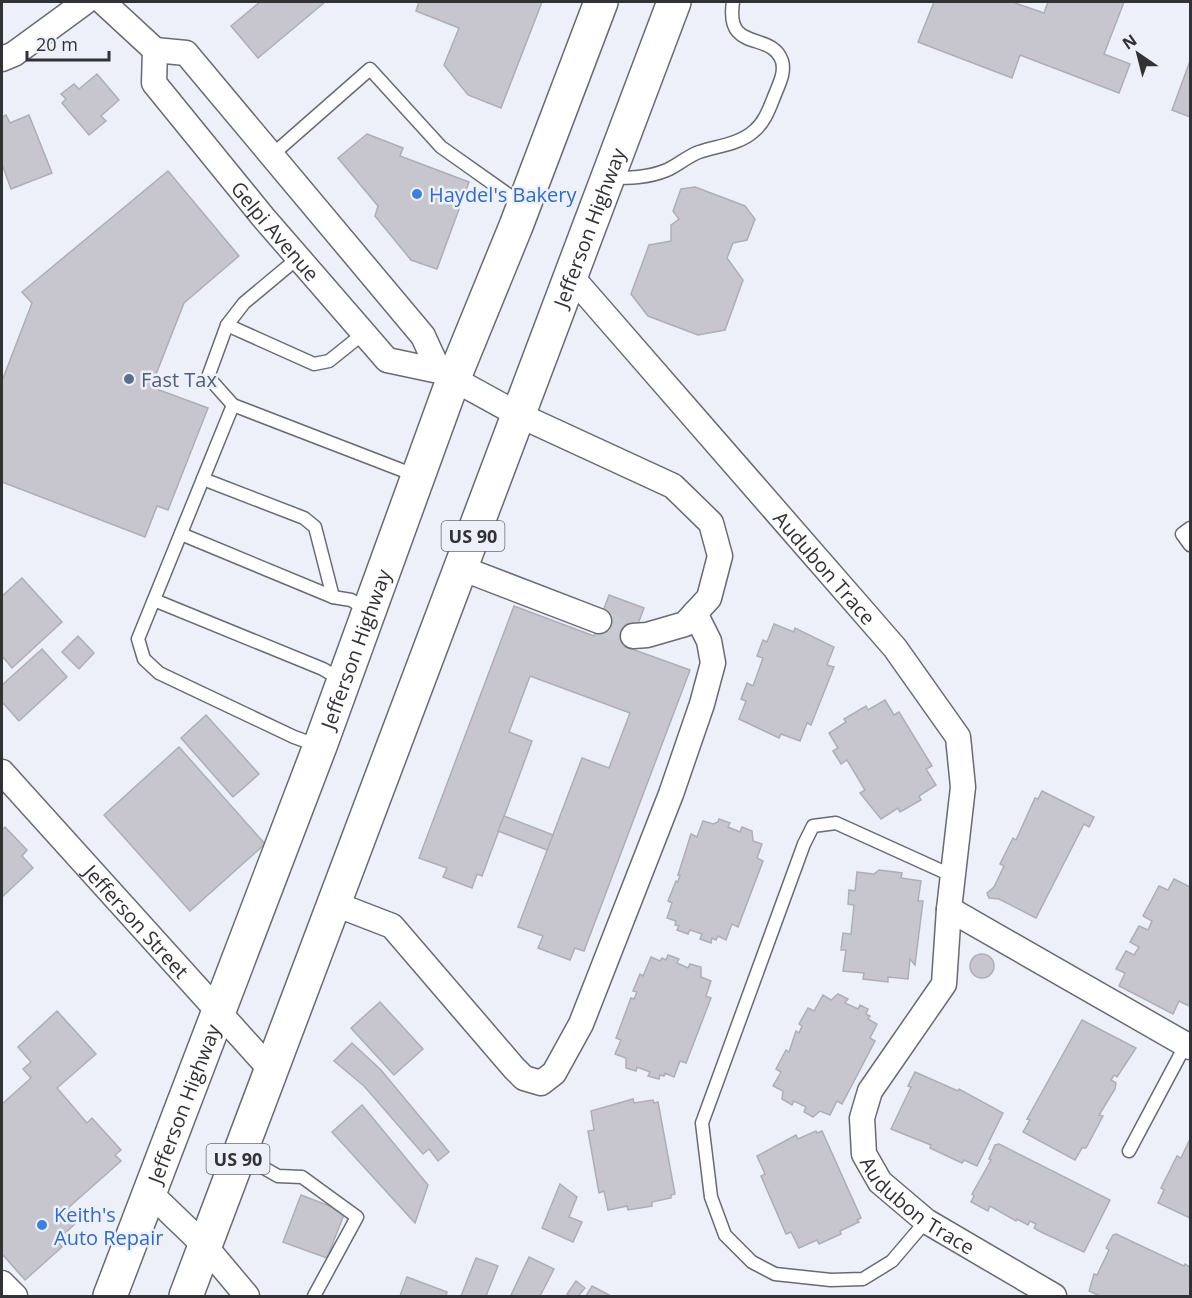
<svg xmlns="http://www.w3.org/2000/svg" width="1192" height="1298" font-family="'Open Sans',sans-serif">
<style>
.building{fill:#c7c6ce;stroke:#aeaeb6;stroke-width:1.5}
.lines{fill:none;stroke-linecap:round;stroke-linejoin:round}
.minor-tunnel{stroke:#c7cad1;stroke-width:24;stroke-dasharray:24 12;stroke-linecap:butt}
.service-casing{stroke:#686b72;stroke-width:15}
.minor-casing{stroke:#686b72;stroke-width:27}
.primary-casing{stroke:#686b72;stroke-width:36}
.service{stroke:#fff;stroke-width:12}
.minor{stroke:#fff;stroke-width:24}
.primary{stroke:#fff;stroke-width:33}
.shop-dot{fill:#3f7fe0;stroke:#edf0f8;stroke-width:2}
.service-dot{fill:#5c6f8a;stroke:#edf0f8;stroke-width:2}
.labels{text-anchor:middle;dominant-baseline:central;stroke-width:5;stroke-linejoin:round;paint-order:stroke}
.shield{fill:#edf0f8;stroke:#696b70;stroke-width:1.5}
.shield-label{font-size:18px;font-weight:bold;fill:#313235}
.shop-label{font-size:20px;fill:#366cbe;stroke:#edf0f8;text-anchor:start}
.street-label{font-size:20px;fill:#313235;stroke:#edf0f8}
.service-label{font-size:20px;fill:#4e5e75;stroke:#edf0f8;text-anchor:start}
</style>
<rect width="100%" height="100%" fill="#edf0f8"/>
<!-- building -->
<g class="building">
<path d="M260 2H325L258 58 231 26Z"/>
<path d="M419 2H542L501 108 468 95 444 65 459 28 416 11Z"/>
<path d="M934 2H1012L1044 13 1048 2H1124L1104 54 1130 64 1119 93 1020 55 1012 78 918 42Z"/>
<path d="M1190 61V117L1172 110Z"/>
<path d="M97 74 119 100 101 116 106 121 89 135 62 103 66 99 61 94 74 84 79 89Z"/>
<path d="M6 115 10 123 29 115 52 173 11 189 2 164V117Z"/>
<path d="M367 134 403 148 400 156 469 182 437 269 411 260 375 216 378 206 338 158Z"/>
<path d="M168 171 239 256 184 303 151 387 208 408 168 510 157 506 145 537 2 482V381L32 303 22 292Z"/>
<path d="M695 187 745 206 755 219 747 240 733 243 727 258 743 280 725 330 698 335 648 316 631 294 649 245 671 241V225L679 219 673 211 681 189Z"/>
<path d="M22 578 62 622 12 668 2 656V596Z"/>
<path d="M609 595 644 608 629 648 690 670 584 951 575 948 570 960 538 948 543 936 518 927 582 758 609 768 630 713 530 676 509 732 532 741 482 876 477 874 472 888 443 877 447 868 419 858 514 606 594 636Z"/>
<path d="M774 624 794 632 795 628 834 647 827 665 834 667 811 725 807 723 800 741 781 734 779 738 739 719 746 701 741 699 747 683 753 686 763 658 757 656 763 640 767 642Z"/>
<path d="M78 636 94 653 79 669 62 652Z"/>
<path d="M42 649 67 677 19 721 2 702V685Z"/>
<path d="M885 700 894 715 899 712 932 766 926 769 936 785 919 796 921 800 900 812 898 808 881 819 860 793 865 790 847 760 841 764 833 751 838 748 829 733 846 722 844 719 866 706 868 710Z"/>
<path d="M206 715 259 774 233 797 181 738Z"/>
<path d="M179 747 265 844 190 911 104 815Z"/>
<path d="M1042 791 1094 817 1089 827 1084 824 1036 918 999 899 989 898 987 893 994 887 1004 866 1000 864 1013 838 1016 840 1035 798 1038 799Z"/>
<path d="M504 816 553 835 547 850 498 831Z"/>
<path d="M719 819 730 823 728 827 740 832 742 827 752 831 753 841 762 844 757 858 763 861 738 927 732 924 726 940 718 936 716 940 712 938 711 943 700 939 702 934 690 930 688 934 677 930 679 926 675 925 676 921 667 918 672 903 668 901 676 881 678 882 680 875H678L691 834 697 837 703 821 713 824 718 822Z"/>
<path d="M5 827 27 850 22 856 33 868 2 897V830Z"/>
<path d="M879 870 902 873 901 878 921 881 918 901H923L915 965 910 959 908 979 888 977V982L863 979 864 973 843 971 846 950H841L843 933 851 934 854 905 848 904 849 890 855 891 857 872 874 874Z"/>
<path d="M1174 879 1190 887V1002L1189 1006 1179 1001 1173 1014 1119 986 1125 973 1116 969 1126 951 1134 955 1139 947 1130 942 1139 926 1148 930 1152 921 1143 916 1159 886 1168 890Z"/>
<circle cx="982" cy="966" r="12"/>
<path d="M668 955 679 959 677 963 688 968 690 964 701 967V977L711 981 706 996 711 998 686 1063 680 1061 674 1077 665 1073 664 1076 660 1075 659 1079 648 1076 650 1072 637 1067 636 1071 626 1068V1058L615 1054 621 1040 616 1038 631 998 634 999 637 992 633 991 640 974 643 976 651 957 660 961 662 958 666 960Z"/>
<path d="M838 994 848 999 845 1003 858 1009 860 1005 868 1009 866 1014 870 1016 868 1019 877 1024 870 1038 875 1041 842 1104 837 1101 830 1115 820 1111 813 1117 804 1112 806 1107 794 1101 792 1105 782 1099 783 1091 773 1086 781 1072 776 1069 786 1050 789 1052 796 1031 799 1033 802 1026 799 1024 808 1008 814 1011 823 995 831 1000Z"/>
<path d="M380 1002 423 1049 394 1075 351 1028Z"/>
<path d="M57 1011 96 1054 57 1088 87 1123 92 1118 121 1150 115 1155 121 1161 68 1208 79 1220 57 1241 62 1247 25 1280 2 1254V1104L31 1078 23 1069 31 1062 18 1047Z"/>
<path d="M1082 1020 1136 1048 1117 1077 1114 1075 1111 1080 1116 1083 1115 1089 1099 1115 1103 1116 1086 1148H1082L1075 1160 1023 1132 1030 1120 1027 1119Z"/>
<path d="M352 1043 381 1070 449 1152 438 1161 429 1149 423 1154 364 1086 334 1061Z"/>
<path d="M915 1072 958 1091 959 1089 1003 1113 977 1166 964 1160 962 1163 930 1148 931 1145 891 1129 911 1087 908 1086Z"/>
<path d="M633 1099 634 1103 653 1100 654 1103 658 1102 675 1194 671 1195V1198L652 1202V1206L628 1210 627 1206 608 1210 604 1191 599 1193 588 1131 594 1130 591 1111Z"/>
<path d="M362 1105 428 1185 415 1223 332 1132Z"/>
<path d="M816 1131 817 1133 822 1131 861 1218 857 1220 859 1222 840 1231 841 1234 819 1244 817 1240 799 1248 791 1232 786 1234 761 1176 765 1174 757 1156 796 1135 798 1139Z"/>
<path d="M1190 1139V1218L1158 1203 1164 1190 1161 1188 1177 1156 1181 1158Z"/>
<path d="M999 1144 1110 1200 1084 1252 1039 1231 1034 1228 1036 1224 1030 1221 1028 1225 1017 1219 1016 1221 990 1206 988 1211 971 1202 974 1196 972 1194 991 1160 989 1159 995 1145Z"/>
<path d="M560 1184 577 1197 569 1217 582 1222 573 1242 542 1228Z"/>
<path d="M301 1195 345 1212 327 1258 283 1242Z"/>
<path d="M1116 1234 1184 1266 1185 1264 1190 1267V1296H1100L1089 1291 1094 1274 1097 1275 1109 1250 1106 1248 1113 1235Z"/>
<path d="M529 1257 554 1269 540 1296H514L511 1295Z"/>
<path d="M476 1258 498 1266 486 1296H461Z"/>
<path d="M407 1277 447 1292 446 1296H400Z"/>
<path d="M576 1281 585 1288 578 1296H570L567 1294Z"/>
<path d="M592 1286 611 1296H586Z"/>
</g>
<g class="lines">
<!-- minor-tunnel -->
<path class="minor-tunnel" d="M599 621 633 636"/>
<!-- service casing -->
<g class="service-casing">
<g id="service">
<path d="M272 155 370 69 441 147 523 205"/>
<path d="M609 178C628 178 648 178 667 170 678 165 688 156 699 152 717 146 740 144 754 131 766 121 770 106 776 92 780 82 785 72 782 61 771 30 725 54 733 2"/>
<path d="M298 258 244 303 227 325 208 377 233 405 417 476"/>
<path d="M227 325 314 364 329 361 364 333"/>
<path d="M233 405 138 639 144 659 159 673 294 737 319 746"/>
<path d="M203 479 304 518 315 527 333 597"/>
<path d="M1190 528 1182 534 1190 545"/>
<path d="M181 534 333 597 351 600 368 610"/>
<path d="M154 600 323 669 343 681"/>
<path d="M1129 1151 1186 1044"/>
<path d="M241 1155 278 1176 302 1177 357 1217 314 1296"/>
<path d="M926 1221 892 1261 863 1279 831 1280 775 1274 752 1262 725 1235 711 1197 702 1123 804 844 813 826 836 823 953 876"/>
</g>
</g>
<!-- minor casing -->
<g class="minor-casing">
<g id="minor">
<path d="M103 2 155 50"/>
<path d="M2 59 14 54 85 2"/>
<path id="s1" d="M570 275 895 648 958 737 963 787 949 909 944 984 870 1091 862 1118 864 1154 880 1182 926 1221 1054 1296"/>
<path id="s2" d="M439 371 423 336 186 53 155 50 154 83 263 217 387 360 439 371 519 415 673 486 711 523 720 556 709 598 685 624 647 635 633 636"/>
<path d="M461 568 599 621"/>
<path id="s3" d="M2 772 272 1071"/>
<path d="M335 904 392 926 514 1068 524 1078 541 1083 554 1073 581 1024 671 794 702 704 713 663 709 641 695 613"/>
<path d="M949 909 1190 1047"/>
<path d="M150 1193 205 1246 247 1296"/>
<path d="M2 1283 15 1296"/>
</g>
</g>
<!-- primary casing -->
<g class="primary-casing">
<g id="primary">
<path id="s4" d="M110 1296 320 746 453 380 516 226 601 2"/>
<path id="s5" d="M186 1296 674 2"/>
</g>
</g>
<!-- service -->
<use href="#service" class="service"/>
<!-- minor -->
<use href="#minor" class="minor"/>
<!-- primary -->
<use href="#primary" class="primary"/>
</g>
<!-- markers -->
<g class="shop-dot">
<circle cx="417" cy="194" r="6"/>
<circle cx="42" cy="1225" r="6"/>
</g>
<circle class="service-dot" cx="129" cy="379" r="6"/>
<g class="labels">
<!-- shield labels -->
<g class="shield">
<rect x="441.5" y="521" width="63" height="30" rx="4.5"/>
<rect x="206.5" y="1144" width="63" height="30" rx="4.5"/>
</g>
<g class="shield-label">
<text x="473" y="536">US 90</text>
<text x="238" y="1159">US 90</text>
</g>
<!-- shop labels -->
<g class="shop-label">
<text x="429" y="194">Haydel's Bakery</text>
<text x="54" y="1214">Keith's<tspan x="54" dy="23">Auto Repair</tspan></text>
</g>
<!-- street labels -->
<g class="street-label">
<text stroke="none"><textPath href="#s5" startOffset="1142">Jefferson Highway</textPath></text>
<text stroke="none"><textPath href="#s2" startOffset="663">Gelpi Avenue</textPath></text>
<text stroke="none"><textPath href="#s1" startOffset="388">Audubon Trace</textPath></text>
<text stroke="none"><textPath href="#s4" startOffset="692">Jefferson Highway</textPath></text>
<text stroke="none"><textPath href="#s3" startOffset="201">Jefferson Street</textPath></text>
<text stroke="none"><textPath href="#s4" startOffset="206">Jefferson Highway</textPath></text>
<text stroke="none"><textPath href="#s1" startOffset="1122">Audubon Trace</textPath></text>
</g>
<!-- service labels -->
<g class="service-label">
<text x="141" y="379">Fast Tax</text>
</g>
</g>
<!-- border -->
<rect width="1192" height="1298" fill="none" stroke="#313235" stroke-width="6"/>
<!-- north arrow -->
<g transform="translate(1138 54) rotate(325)" stroke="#edf0f8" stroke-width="4.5" paint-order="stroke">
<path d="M0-4.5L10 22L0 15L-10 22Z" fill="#313235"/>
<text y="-9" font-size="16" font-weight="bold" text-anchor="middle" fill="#313235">N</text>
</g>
<!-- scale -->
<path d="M27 51v9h82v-9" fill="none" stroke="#313235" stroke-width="3"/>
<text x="36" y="51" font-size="18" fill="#313235" stroke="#edf0f8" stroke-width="4.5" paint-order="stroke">20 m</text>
</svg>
